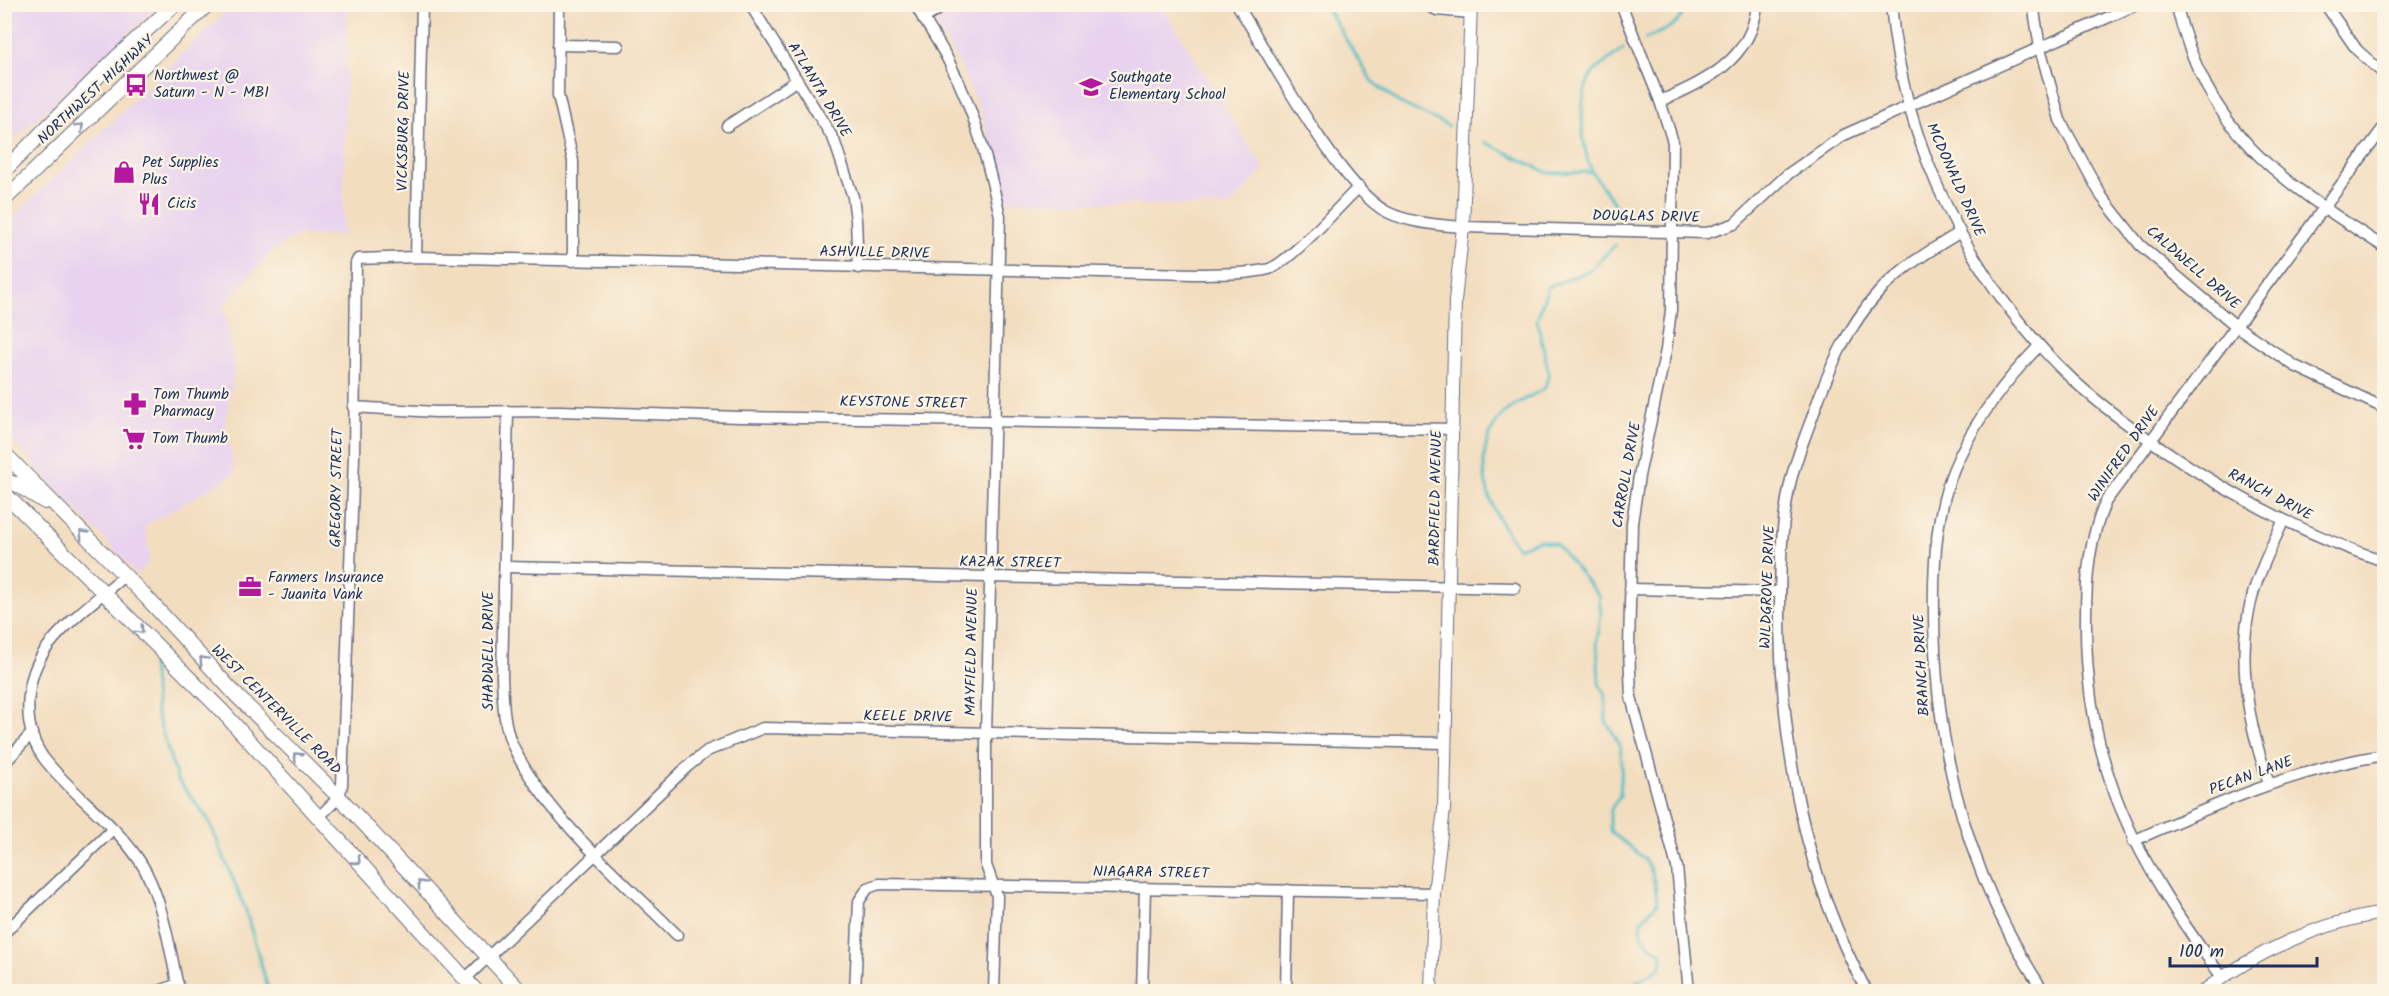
<svg xmlns="http://www.w3.org/2000/svg" width="2389" height="996" font-family="Kalam,sans-serif">
<style>
.built{fill:#e8d2ef}
.lines{fill:none;stroke-linecap:round;stroke-linejoin:round}
.stream{stroke:#4fbdc5;stroke-width:3}
.minor-casing{stroke:#676c80;stroke-width:13}
.tertiary-casing{stroke:#676c80;stroke-width:14}
.secondary-casing{stroke:#676c80;stroke-width:16}
.minor{stroke:#fff;stroke-width:10}
.tertiary{stroke:#fff;stroke-width:12}
.secondary{stroke:#fff;stroke-width:14}
.oneway{stroke:#8d97ae}
.labels{text-anchor:middle;dominant-baseline:central;stroke-width:4.5;stroke-linejoin:round;paint-order:stroke}
.poi-label{font-size:15px;fill:#1b2f5e;stroke:#fcf5e5;text-anchor:start}
.street-label{font-size:15px;fill:#1b2f5e;stroke:#fcf5e5}
</style>
<rect width="100%" height="100%" fill="#fcf5e5"/>
<filter id="ink" filterUnits="userSpaceOnUse"><feTurbulence type="fractalNoise" baseFrequency=".0167" numOctaves="2"/><feDisplacementMap in="SourceGraphic" scale="12" xChannelSelector="R" yChannelSelector="G"/><feConvolveMatrix kernelMatrix="1 2 1 2 8 2 1 2 1" color-interpolation-filters="sRGB"/></filter>
<filter id="wash" filterUnits="userSpaceOnUse"><feTurbulence type="fractalNoise" baseFrequency=".008" numOctaves="4" result="noise"/><feDisplacementMap in="SourceGraphic" scale="24" xChannelSelector="R" yChannelSelector="G"/><feGaussianBlur stdDeviation="1.35" result="paint"/><feColorMatrix in="noise" values="0 0 0 0 0 0 0 0 0 0 0 0 0 0 0 0 0 1.4 0 .05"/><feComposite in="paint" operator="in"/></filter>
<g filter="url(#wash)">
<rect width="100%" height="100%" fill="#f3ddbf"/>
<!-- built -->
<g class="built">
<path d="M5 4H159V5L5 148Z"/>
<path d="M961 4 1161 5 1264 169 1230 207 1005 200 981 111 958 62 934 22Z"/>
<path d="M233 5H347L343 235 299 236 275 249 223 305 235 370 225 421 235 474 145 526 150 560 138 575 5 433V225Z"/>
</g>
<g class="lines">
<!-- stream -->
<g class="stream">
<path d="M1324 4 1371 80 1398 102 1449 126"/>
<path d="M1645 39C1662 32 1683 25 1686 4"/>
<path d="M1485 142 1548 173 1592 172"/>
<path d="M1620 218C1614 196 1601 189 1592 171 1581 149 1576 92 1594 72 1602 64 1614 56 1623 49"/>
<path d="M1615 245 1589 271 1548 287 1537 320 1549 374 1545 388C1532 396 1511 404 1501 416 1468 457 1488 510 1518 548L1539 540 1556 544 1599 596 1601 616 1597 641 1599 683 1605 696 1606 721 1620 745 1622 763 1620 795 1610 811V831C1644 859 1654 858 1657 904L1642 919 1640 930 1649 945 1662 953 1661 967C1648 979 1641 975 1627 992"/>
<path d="M152 664 156 712 177 779 208 819 245 908 269 992"/>
</g>
</g>
</g>
<g filter="url(#ink)">
<g class="lines">
<!-- minor casing -->
<g class="minor-casing">
<g id="minor">
<path d="M559 4 558 95 573 161V261"/>
<path d="M750 4 834 140 853 197 856 220 858 268"/>
<path d="M915 4C926 24 940 43 950 64 975 112 988 163 1000 216L986 734V865L997 896 994 992"/>
<path d="M1237 4C1267 52 1341 189 1387 212 1409 223 1439 225 1463 227L1707 233 1734 224 1788 174 1844 135 2138 4"/>
<path d="M1424 4 1437 10 1471 13"/>
<path d="M1621 4 1660 101 1673 142 1671 310 1666 350 1639 476 1632 523 1629 648 1631 697 1677 867 1689 992"/>
<path d="M1891 4C1903 146 1970 282 2073 380 2109 413 2152 442 2193 469 2255 508 2315 538 2384 561"/>
<path d="M2033 4 2040 48 2060 120 2102 197 2140 245 2236 326 2295 366 2384 408"/>
<path d="M2176 4C2209 136 2277 178 2384 247"/>
<path d="M2325 4 2357 50 2384 74"/>
<path d="M923 19 947 4"/>
<path d="M558 45 618 46"/>
<path d="M1660 101C1704 83 1753 59 1757 4"/>
<path d="M727 126 796 81"/>
<path d="M416 257 422 4"/>
<path d="M2039 346C2007 379 1980 413 1960 455 1936 503 1933 562 1934 615 1935 750 1968 878 2044 992"/>
<path d="M353 407 435 412 560 411 740 417 1452 429"/>
<path d="M508 411 502 676C503 699 503 723 512 744 544 815 623 880 677 935"/>
<path d="M505 567 1515 588"/>
<path d="M123 577C98 598 69 620 49 645 24 676 20 729 46 761 73 795 112 821 137 857 162 892 170 950 179 992"/>
<path d="M1630 589 1780 592"/>
<path d="M4 764 32 733"/>
<path d="M2269 783C2248 724 2235 656 2253 594 2260 569 2272 545 2283 522"/>
<path d="M319 817 339 797 342 785 354 457 356 263 358 259 416 257 1194 274C1218 273 1245 275 1269 269 1289 263 1341 204 1359 187"/>
<path d="M2133 841C2216 804 2295 769 2384 755"/>
<path d="M4 933 113 829"/>
<path d="M2222 977C2136 861 2084 766 2086 617 2086 576 2089 539 2106 501L2384 127"/>
<path d="M465 979 688 766 707 751 763 728 1444 743"/>
<path d="M157 992 178 984"/>
<path d="M855 992 859 901 868 888 879 884 1434 893"/>
<path d="M1142 992 1145 888"/>
<path d="M1286 992 1288 890"/>
<path d="M1867 992C1805 877 1782 753 1780 624 1780 578 1780 529 1790 484 1795 461 1805 437 1813 415 1828 371 1847 327 1879 292 1902 267 1931 250 1959 233"/>
</g>
</g>
<!-- tertiary casing -->
<g class="tertiary-casing">
<g id="tertiary">
<path d="M1431 992 1434 893 1444 809 1455 301 1463 227 1471 4"/>
<path d="M2202 992C2254 953 2320 922 2384 913"/>
</g>
</g>
<!-- secondary casing -->
<g class="secondary-casing">
<g id="secondary">
<path d="M4 171 116 58 175 4"/>
<path d="M4 200 208 4"/>
<path d="M4 453 147 598 237 696 339 797 521 992"/>
<path d="M4 481 16 484 45 502"/>
<path d="M4 493 223 712 477 992"/>
</g>
</g>
<!-- minor -->
<use href="#minor" class="minor"/>
<!-- tertiary -->
<use href="#tertiary" class="tertiary"/>
<!-- secondary -->
<use href="#secondary" class="secondary"/>
</g>
<!-- one-way arrows -->
<defs><path id="oneway-chevron" d="M-2-3.5L2.5 0L-2 3.5" fill="none" stroke-width="1.6" stroke-linecap="round" stroke-linejoin="round" transform="scale(1.5)"/></defs>
<g class="oneway">
<use href="#oneway-chevron" transform="translate(80 127) rotate(-44)"/>
<use href="#oneway-chevron" transform="translate(83 534) rotate(-134)"/>
<use href="#oneway-chevron" transform="translate(140 630) rotate(45)"/>
<use href="#oneway-chevron" transform="translate(203 660) rotate(-133)"/>
<use href="#oneway-chevron" transform="translate(297 756) rotate(-136)"/>
<use href="#oneway-chevron" transform="translate(357 861) rotate(48)"/>
<use href="#oneway-chevron" transform="translate(421 884) rotate(-133)"/>
</g>
</g>
<!-- icons -->
<defs>
<g id="bus-bare" transform="scale(1.8)"><path d="M-5-6H5V4H4V6H2V4H-2V6H-4V4H-5ZM-3.5-4V0h7V-4ZM-3.5 1.2v1.5H-2V1.2ZM2 1.2v1.5H3.5V1.2Z" fill="#b5179e" stroke="#fcf5e5" stroke-width="2.5" paint-order="stroke"/></g>
<g id="school-bare" transform="scale(1.8)"><path d="M0-5L7-2L0 1L-7-2ZM-4 1L0 2.5L4 1V4Q0 6-4 4Z" fill="#b5179e" stroke="#fcf5e5" stroke-width="2.5" paint-order="stroke"/></g>
<g id="shop-bare" transform="scale(1.8)"><path d="M-5-2.5h2.3a2.7 3.5 0 0 1 5.4 0H5L5.5 6h-11ZM-1.5-2.5h3a1.5 2.3 0 0 0-3 0Z" fill="#b5179e" stroke="#fcf5e5" stroke-width="2.5" paint-order="stroke"/></g>
<g id="restaurant-bare" transform="scale(1.8)"><path d="M-5-6h1v4h1v-4h1v4h1v-4h1v5L-1.5 .5V6h-2V.5L-5-1ZM5-6V6H3V1.5H1.5Q1.5-4 5-6Z" fill="#b5179e" stroke="#fcf5e5" stroke-width="2.5" paint-order="stroke"/></g>
<g id="pharmacy-bare" transform="scale(1.8)"><path d="M-2-6h4v4h4v4h-4v4h-4v-4h-4v-4h4Z" fill="#b5179e" stroke="#fcf5e5" stroke-width="2.5" paint-order="stroke"/></g>
<g id="supermarket-bare" transform="scale(1.8)"><path d="M-6-5.5h2.5l.6 2H6L4.5 2H-2.5L-4.4-4H-6ZM-1.5 3.2a1.3 1.3 0 1 0 .1 0ZM3 3.2a1.3 1.3 0 1 0 .1 0Z" fill="#b5179e" stroke="#fcf5e5" stroke-width="2.5" paint-order="stroke"/></g>
<g id="office-bare" transform="scale(1.8)"><path d="M-6-3h4V-5.5h4V-3h4V5H-6ZM-1-4.5V-3h2v-1.5ZM-6 0V1H6V0Z" fill="#b5179e" stroke="#fcf5e5" stroke-width="2.5" paint-order="stroke"/></g>
</defs>
<g fill-rule="evenodd">
<use href="#bus-bare" x="136" y="85"/>
<use href="#school-bare" x="1091" y="87"/>
<use href="#shop-bare" x="124" y="172"/>
<use href="#restaurant-bare" x="149" y="204"/>
<use href="#pharmacy-bare" x="135" y="404"/>
<use href="#supermarket-bare" x="134" y="439"/>
<use href="#office-bare" x="250" y="587"/>
</g>
<g class="labels">
<!-- poi labels -->
<g class="poi-label">
<text x="154" y="76">Northwest @<tspan x="154" dy="17">Saturn - N - MB1</tspan></text>
<text x="1109" y="78">Southgate<tspan x="1109" dy="17">Elementary School</tspan></text>
<text x="142" y="163">Pet Supplies<tspan x="142" dy="17">Plus</tspan></text>
<text x="167" y="204">Cicis</text>
<text x="153" y="395">Tom Thumb<tspan x="153" dy="17">Pharmacy</tspan></text>
<text x="152" y="439">Tom Thumb</text>
<text x="268" y="578">Farmers Insurance<tspan x="268" dy="17">- Juanita Vank</tspan></text>
</g>
<!-- street labels -->
<g class="street-label">
<text transform="translate(96 90) rotate(-43)">NORTHWEST HIGHWAY</text>
<text transform="translate(819 90) rotate(59)">ATLANTA DRIVE</text>
<text transform="translate(404 131) rotate(-89)">VICKSBURG DRIVE</text>
<text transform="translate(1955 180) rotate(66)">MCDONALD DRIVE</text>
<text transform="translate(1646 217) rotate(1)">DOUGLAS DRIVE</text>
<text transform="translate(875 253) rotate(1)">ASHVILLE DRIVE</text>
<text transform="translate(2193 268) rotate(41)">CALDWELL DRIVE</text>
<text transform="translate(903 403) rotate(1)">KEYSTONE STREET</text>
<text transform="translate(2124 454) rotate(-55)">WINIFRED DRIVE</text>
<text transform="translate(1627 475) rotate(-80)">CARROLL DRIVE</text>
<text transform="translate(337 488) rotate(-89)">GREGORY STREET</text>
<text transform="translate(2270 495) rotate(28)">RANCH DRIVE</text>
<text transform="translate(1436 498) rotate(-89)">BARDFIELD AVENUE</text>
<text transform="translate(1010 563) rotate(1)">KAZAK STREET</text>
<text transform="translate(1768 587) rotate(-88)">WILDGROVE DRIVE</text>
<text transform="translate(489 651) rotate(-90)">SHADWELL DRIVE</text>
<text transform="translate(972 652) rotate(-89)">MAYFIELD AVENUE</text>
<text transform="translate(1922 665) rotate(-93)">BRANCH DRIVE</text>
<text transform="translate(276 710) rotate(45)">WEST CENTERVILLE ROAD</text>
<text transform="translate(908 717) rotate(1)">KEELE DRIVE</text>
<text transform="translate(2251 776) rotate(-20)">PECAN LANE</text>
<text transform="translate(1151 873) rotate(1)">NIAGARA STREET</text>
</g>
</g>
<!-- margin -->
<rect width="2389" height="996" fill="none" stroke="#fcf5e5" stroke-width="24"/>
<!-- scale -->
<path d="M2170 957v9h147v-9" fill="none" stroke="#1b2f5e" stroke-width="3"/>
<text x="2179" y="957" font-size="18" fill="#1b2f5e" stroke="#fcf5e5" stroke-width="4.5" paint-order="stroke">100 m</text>
</svg>
